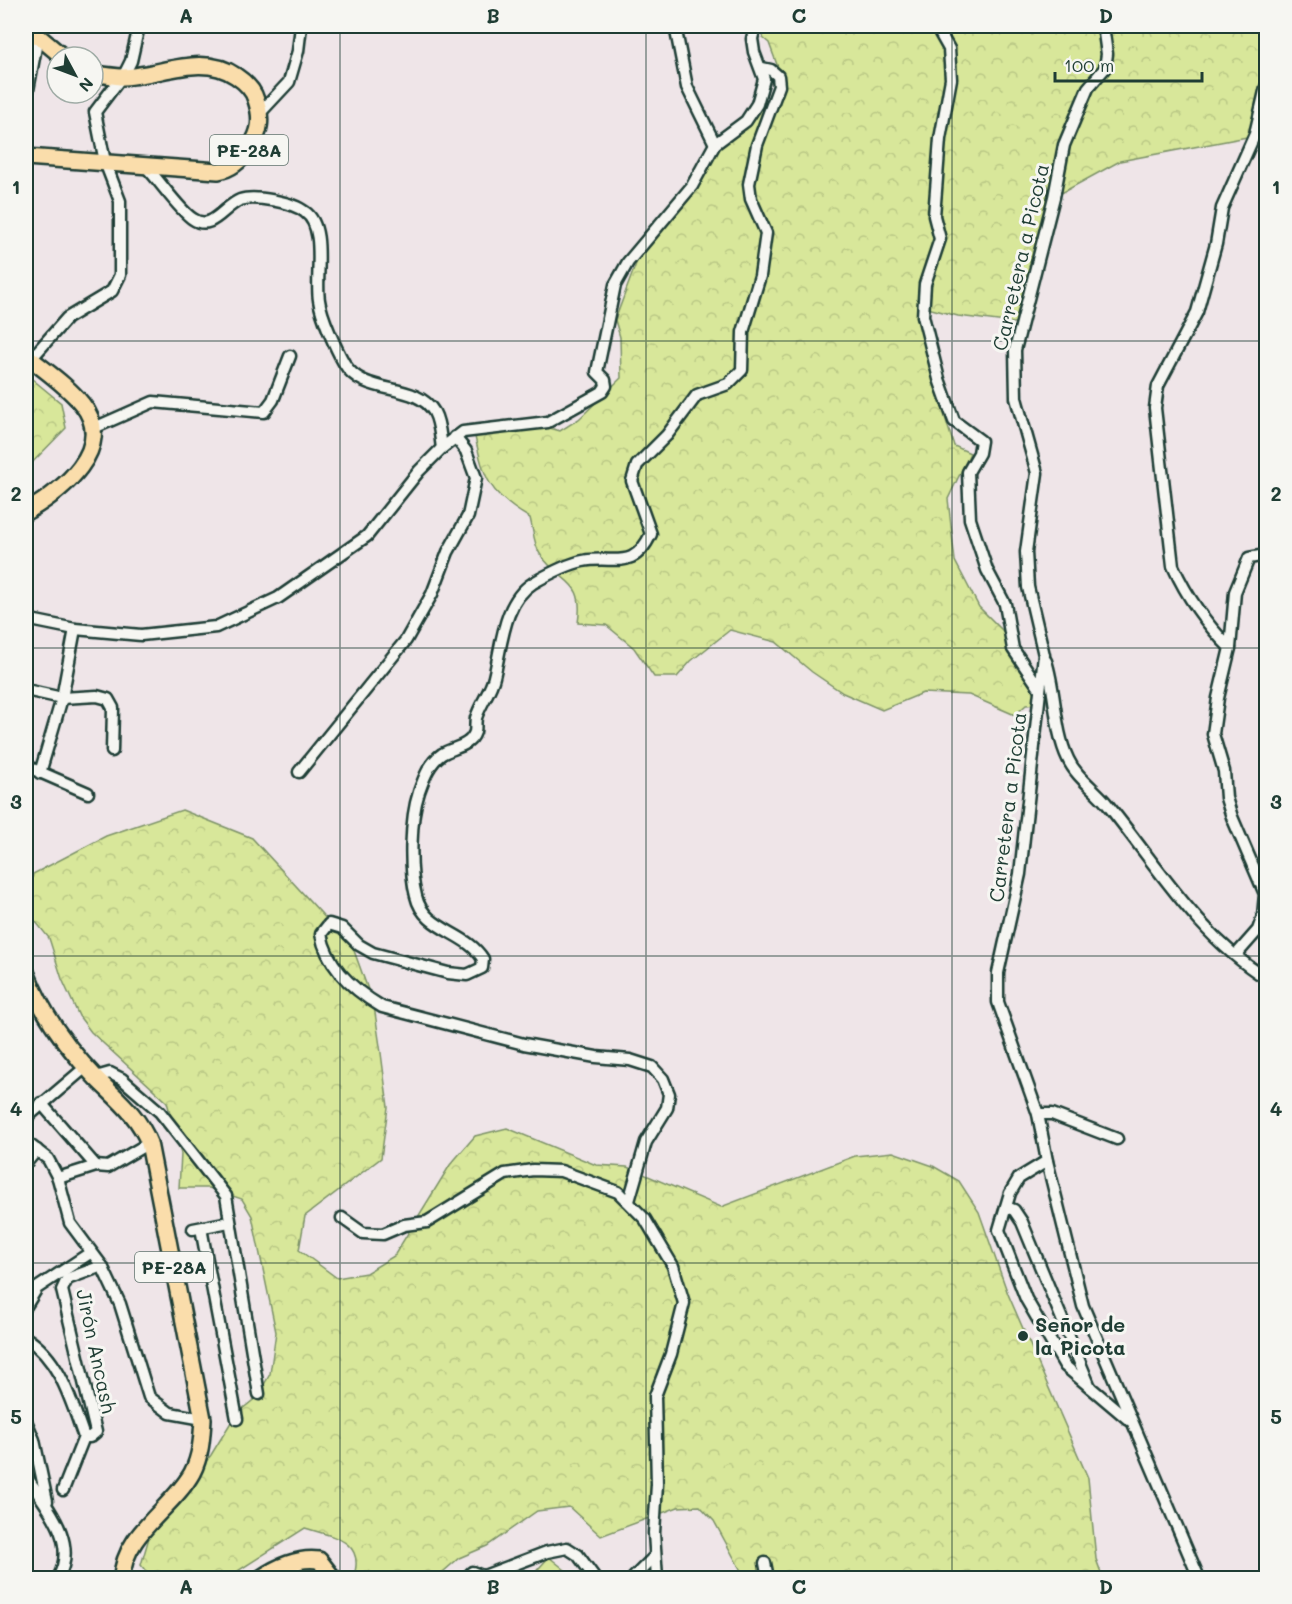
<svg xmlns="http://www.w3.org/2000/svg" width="1292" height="1604" font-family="Mali,sans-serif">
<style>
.grass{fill:#d8e79a;stroke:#7c9267;stroke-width:1.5}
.forest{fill:url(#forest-crowns);stroke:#7c9267;stroke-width:1.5}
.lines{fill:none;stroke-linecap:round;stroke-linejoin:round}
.minor-casing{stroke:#1f3d34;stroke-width:15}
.highway-casing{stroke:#1f3d34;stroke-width:20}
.minor{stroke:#f6f6f2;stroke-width:10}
.highway{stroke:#faddab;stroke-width:15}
.grid{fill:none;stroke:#1f3d34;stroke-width:1.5;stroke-opacity:0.55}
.poi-dot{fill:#1f3d34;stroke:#f6f6f2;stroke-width:2}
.labels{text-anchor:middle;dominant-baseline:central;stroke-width:6;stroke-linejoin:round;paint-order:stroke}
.shield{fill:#f6f6f2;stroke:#60746d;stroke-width:1.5}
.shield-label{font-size:18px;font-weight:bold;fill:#1f3d34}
.street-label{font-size:20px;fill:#1f3d34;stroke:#f6f6f2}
.poi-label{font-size:20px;font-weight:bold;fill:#1f3d34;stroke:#f6f6f2;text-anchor:start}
.neatline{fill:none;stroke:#1f3d34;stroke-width:2}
.grid-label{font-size:20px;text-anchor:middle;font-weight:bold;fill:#1f3d34}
</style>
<defs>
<pattern id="forest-crowns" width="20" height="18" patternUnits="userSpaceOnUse" patternTransform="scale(1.5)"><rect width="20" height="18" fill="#d8e79a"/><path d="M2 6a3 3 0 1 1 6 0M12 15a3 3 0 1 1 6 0" fill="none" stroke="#b9c785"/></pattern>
</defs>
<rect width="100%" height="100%" fill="#efe5e8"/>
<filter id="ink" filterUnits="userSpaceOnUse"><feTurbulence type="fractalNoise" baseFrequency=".0167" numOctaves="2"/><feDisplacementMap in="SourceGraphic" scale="12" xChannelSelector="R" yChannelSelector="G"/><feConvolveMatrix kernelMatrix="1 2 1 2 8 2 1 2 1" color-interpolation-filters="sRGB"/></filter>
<g filter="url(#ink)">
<!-- grass -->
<path class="grass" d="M549 1557 575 1578H530Z"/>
<!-- forest -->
<g class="forest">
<path d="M765 26H1266V136L1247 137 1120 161 1054 197 1022 324 958 316 920 306 929 366 954 446 970 453 948 499 955 561 979 607 1005 633 1040 689 1038 704 1026 705 1015 715 969 695 923 693 882 710 843 693 812 672 776 642 730 630 691 661 677 677H654L634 648 606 625 578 623C585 578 562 586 540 554 534 545 533 529 530 518 485 492 484 476 473 428L529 422 560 431 579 419 621 378 620 337 615 320 637 261 721 139 773 95 779 70 769 43 763 38Z"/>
<path d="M26 374 61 403 66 428 26 469Z"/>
<path d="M182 810 252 838 353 948 374 1006 381 1053 388 1107 381 1158 305 1216 299 1250 337 1278 366 1273 394 1256 450 1165 475 1136 507 1128 596 1165 627 1167 721 1207 855 1156 893 1152 933 1166 959 1181 979 1212 1008 1294 1088 1478 1096 1559 1103 1578H745L714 1521 700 1506 678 1507 601 1536 569 1507 537 1511 487 1546 459 1558 436 1578H353C367 1541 332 1536 305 1528L227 1578H151L141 1565 150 1534 211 1455 236 1414 257 1397 270 1374 276 1332 252 1216 242 1199 209 1188H179L181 1154 167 1102 91 1032 79 1016 62 979 49 938 27 911 33 874 106 836Z"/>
</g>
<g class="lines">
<!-- minor casing -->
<g class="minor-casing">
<g id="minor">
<path d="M675 26 687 87 715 144"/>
<path d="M936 26 949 49 951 79 940 139 934 216 940 239 925 284 923 316 939 379 954 421 981 441 979 453 968 472 970 519 987 570 1005 604 1013 649 1040 689"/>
<path d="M1103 26 1107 54 1105 68 1088 88 1064 145 1054 197 1015 350 1016 398 1037 473 1026 552 1028 587 1044 655 1020 874 998 973V1002L1038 1114 1047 1161 1083 1306 1199 1578"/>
<path d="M26 101 38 36"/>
<path d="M260 113 289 82 298 51 301 26"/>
<path d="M147 168C159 180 180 211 193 219 212 232 224 206 240 200 254 195 293 202 305 212 327 227 315 277 319 300 321 316 336 349 344 363 363 397 416 381 434 412 440 423 440 436 442 448"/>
<path d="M31 359 67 318 112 291 120 275V201L105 162 95 112 126 71 131 61 139 26"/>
<path d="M94 428 153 402 264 412 273 400 290 356"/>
<path d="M26 619 75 629 141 635 216 627 278 598 367 536 419 471 442 448 463 432 548 422 602 392 606 386 605 380 597 372 615 285 628 262 692 186 715 144 746 121 757 104 764 79 754 52 752 39 755 26"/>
<path d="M1230 648C1206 624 1187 597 1173 566L1155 408 1158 386 1197 312 1216 244 1222 208 1255 134 1266 87"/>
<path d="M1046 661C1056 692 1054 730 1068 759 1076 777 1095 789 1107 804 1157 865 1198 936 1266 978"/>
<path d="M26 690 62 698 97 696 108 699 113 708 112 751"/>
<path d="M26 766 88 793"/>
<path d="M299 772 406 640 432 594 448 552 468 516 476 478 466 451 455 437"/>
<path d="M40 773 62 698 75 629"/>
<path d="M1236 955 1258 930 1263 916 1265 894 1232 817 1226 798 1224 771 1213 734 1218 698 1230 648 1235 592 1249 558 1260 556 1266 560"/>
<path d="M96 1077 110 1073 122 1079 160 1112 226 1196 259 1394"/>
<path d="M41 1103 96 1166"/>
<path d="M1038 1114H1052L1117 1139"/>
<path d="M26 1118 87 1066"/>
<path d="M26 1142 48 1159 58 1178 70 1223 102 1266 120 1304 149 1397 170 1413 203 1419"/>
<path d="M1047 1161 1019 1178 1010 1193 999 1230 1026 1299 1065 1366 1129 1420"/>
<path d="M26 1163 37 1150"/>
<path d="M58 1178 96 1166 108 1167 149 1143"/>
<path d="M629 1201 646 1142 667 1108 669 1094 663 1079 652 1067 630 1060 596 1057 524 1044 382 1007C355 991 327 967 321 934L329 924 342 928 359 945 373 953 448 973 467 975 482 968 483 959C466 931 424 931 416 896 409 869 410 819 419 792 424 778 429 763 442 754 453 747 470 747 475 732 476 727 475 723 476 718 480 704 491 691 494 677 502 645 503 602 533 583 547 575 567 564 583 561 615 555 633 572 651 534L632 481 637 465 667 435 697 395 728 384 742 370 743 332 760 276 766 233 751 199 749 184 757 145 779 86 778 76 771 70 762 68"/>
<path d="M1006 1207 1014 1210 1022 1222 1090 1387"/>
<path d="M342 1218 363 1233 383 1234 404 1225 427 1222 505 1174 533 1170 561 1171 618 1192 645 1219 673 1266 684 1303 671 1354 655 1396 657 1484 654 1533 657 1578"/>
<path d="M201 1228 237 1419"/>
<path d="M193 1229 229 1222"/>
<path d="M26 1306 37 1288 90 1253"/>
<path d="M26 1338C60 1359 71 1401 84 1437"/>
<path d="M26 1421 34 1440 47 1501"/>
<path d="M26 1476C46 1506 79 1541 58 1578"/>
<path d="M63 1490 84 1437H90L96 1432 62 1290 67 1279 102 1266"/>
<path d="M765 1563 768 1578"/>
<path d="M484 1576 547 1552 567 1548 578 1555 595 1578"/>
<path d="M283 1578 300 1562"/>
<path d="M466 1578 472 1572 487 1578"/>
<path d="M633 1578 655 1556"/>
</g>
</g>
<!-- highway casing -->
<g class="highway-casing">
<g id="highway">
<path d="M26 26 63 57"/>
<path d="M26 157 218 171C232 169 243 158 250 147 261 132 262 118 256 100 253 89 245 82 236 76 201 52 158 77 120 77 111 76 102 75 93 73"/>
<path d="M26 355C44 370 67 385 82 404 118 448 60 492 26 512"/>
<path d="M26 972C41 1012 67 1048 97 1079 118 1100 138 1115 149 1143L203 1419C202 1437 201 1456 192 1473 172 1509 123 1534 122 1578"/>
<path d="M261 1578C277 1567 299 1557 319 1560L333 1578"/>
</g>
</g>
<!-- minor -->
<use href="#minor" class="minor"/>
<!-- highway -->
<use href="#highway" class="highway"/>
</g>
</g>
<!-- grid -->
<path class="grid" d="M340 26V1578M646 26V1578M952 26V1578M26 341H1266M26 648H1266M26 956H1266M26 1263H1266"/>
<!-- markers -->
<circle class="poi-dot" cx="1023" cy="1336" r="6"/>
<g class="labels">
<!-- shield labels -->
<g class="shield">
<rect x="210" y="135" width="78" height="30" rx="4.5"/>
<rect x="135" y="1252" width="78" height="30" rx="4.5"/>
</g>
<g class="shield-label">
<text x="249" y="150">PE-28A</text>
<text x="174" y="1267">PE-28A</text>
</g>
<!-- street labels -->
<g class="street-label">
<text transform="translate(1020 257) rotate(-77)">Carretera a Picota</text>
<text transform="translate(1007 807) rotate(-83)">Carretera a Picota</text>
<text transform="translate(97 1351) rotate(78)">Jirón Ancash</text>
</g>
<!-- poi labels -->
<g class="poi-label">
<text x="1035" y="1324">Señor de<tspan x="1035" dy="23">la Picota</tspan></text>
</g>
</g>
<!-- margin -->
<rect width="1292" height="1604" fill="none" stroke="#f6f6f2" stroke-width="66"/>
<!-- north arrow -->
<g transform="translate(75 75) rotate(131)"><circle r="28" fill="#f6f6f2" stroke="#a0aca6" stroke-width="1.5"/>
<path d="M0-4.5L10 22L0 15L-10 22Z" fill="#1f3d34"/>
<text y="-9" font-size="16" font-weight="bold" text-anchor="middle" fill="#1f3d34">N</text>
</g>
<!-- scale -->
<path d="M1055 72v9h147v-9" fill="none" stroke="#1f3d34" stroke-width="3"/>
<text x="1064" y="72" font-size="18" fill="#1f3d34" stroke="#f6f6f2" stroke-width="4.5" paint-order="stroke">100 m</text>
<rect x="33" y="33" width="1226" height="1538" class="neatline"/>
<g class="grid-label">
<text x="186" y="23">A</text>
<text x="493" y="23">B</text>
<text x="799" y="23">C</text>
<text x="1106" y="23">D</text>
<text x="16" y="194">1</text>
<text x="1276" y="194">1</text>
<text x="16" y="501">2</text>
<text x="1276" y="501">2</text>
<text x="16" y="809">3</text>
<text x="1276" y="809">3</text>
<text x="16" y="1116">4</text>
<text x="1276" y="1116">4</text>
<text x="16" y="1424">5</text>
<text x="1276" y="1424">5</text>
<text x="186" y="1594">A</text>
<text x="493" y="1594">B</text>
<text x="799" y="1594">C</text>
<text x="1106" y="1594">D</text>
</g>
</svg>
